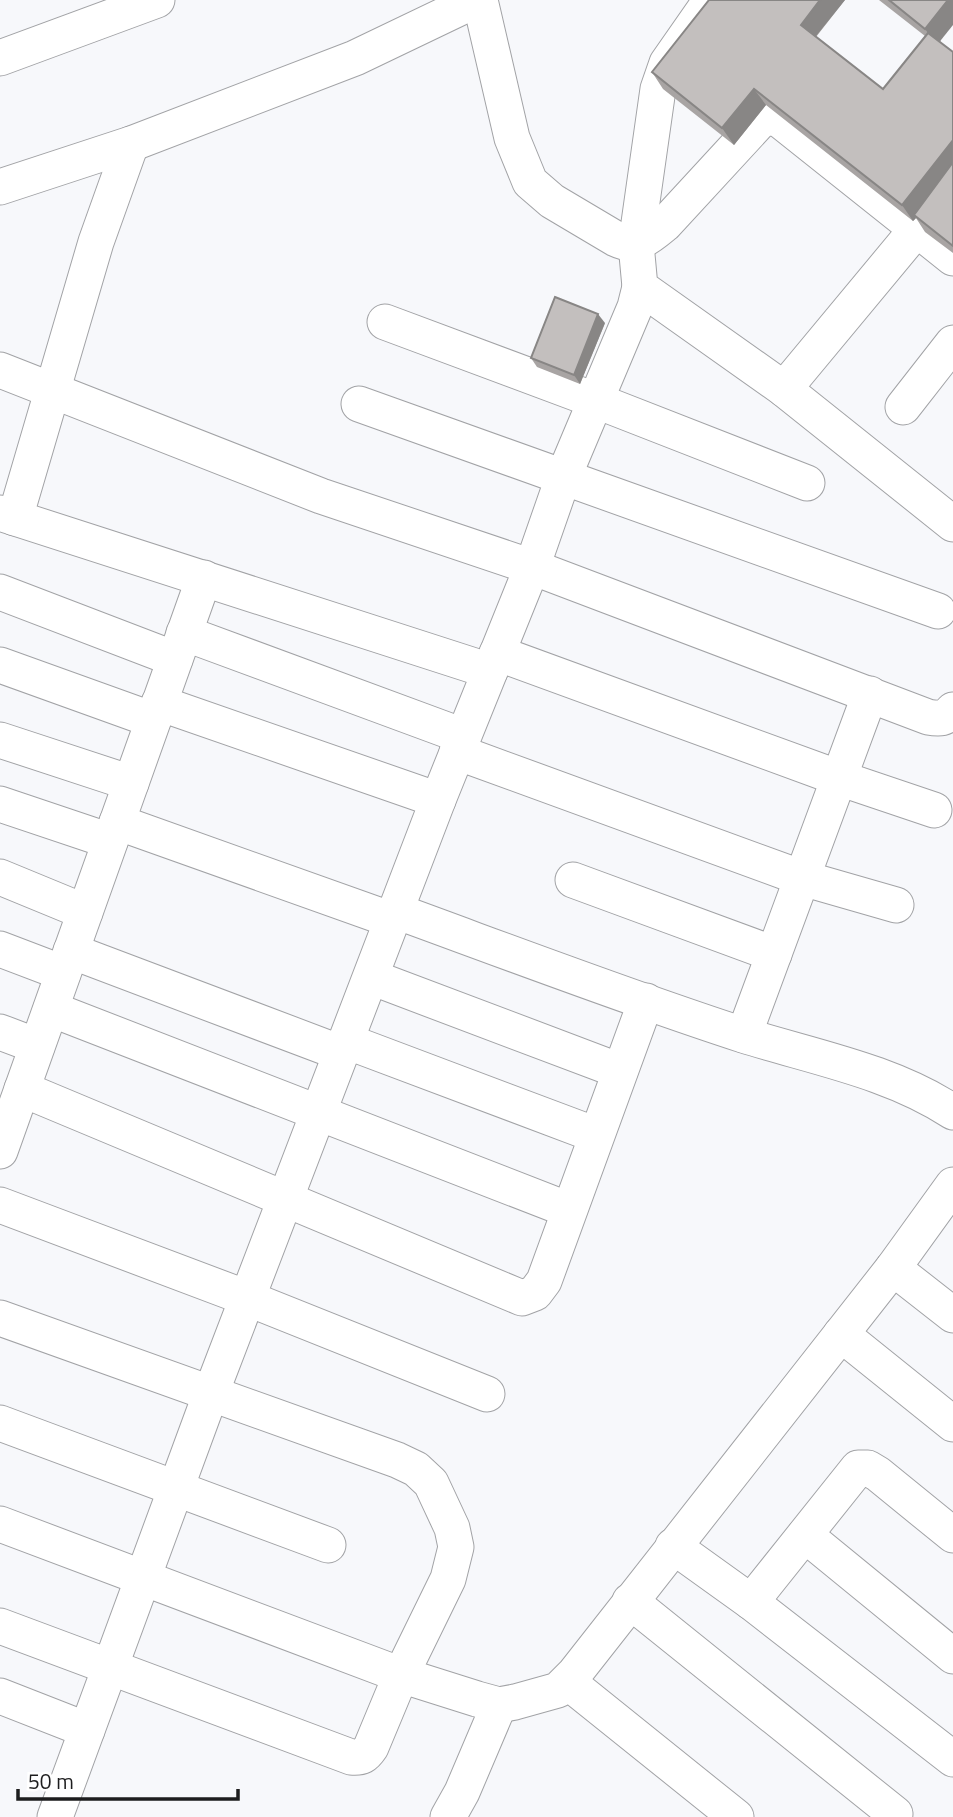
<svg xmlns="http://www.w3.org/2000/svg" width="953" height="1817" font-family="'Titillium Web',sans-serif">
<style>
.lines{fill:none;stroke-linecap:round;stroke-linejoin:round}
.minor-casing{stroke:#a2a3a6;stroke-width:37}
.minor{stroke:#fff;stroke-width:35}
.wall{fill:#a8a4a3}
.shaded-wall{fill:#888685}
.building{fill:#c3bfbe;stroke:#888685;stroke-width:2}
</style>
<rect width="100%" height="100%" fill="#f7f8fb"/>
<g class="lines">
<!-- minor casing -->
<g class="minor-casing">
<g id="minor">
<path d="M480 0 512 138 530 182 552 201 616 239C637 249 648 238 665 224L759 122C767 117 772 116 781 121L953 258"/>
<path d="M711 0 667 63 658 89 636 244 640 287 784 389 953 524"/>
<path d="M0 58 157 0"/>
<path d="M0 187 131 144 355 58 476 0"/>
<path d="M385 322 597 401 807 483"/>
<path d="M0 370 321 496 532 567 928 717C940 719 945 719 953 710"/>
<path d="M784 389 916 230 953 180"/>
<path d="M359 404 938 611"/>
<path d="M903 407 953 343"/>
<path d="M0 513 490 671"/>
<path d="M15 518 96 242 131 144"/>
<path d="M0 592 175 659"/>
<path d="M184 633 463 736"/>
<path d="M497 653 839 778 934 810"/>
<path d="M0 665 153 720"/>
<path d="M159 703 438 800"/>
<path d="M0 740 131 783"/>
<path d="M457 752 802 878 896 905"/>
<path d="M0 804 110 841"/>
<path d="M117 822 392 920"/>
<path d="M0 877 85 912"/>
<path d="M573 880 774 954"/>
<path d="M396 911C511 953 626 997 743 1035 813 1057 891 1071 953 1112"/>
<path d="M0 949 63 973"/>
<path d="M71 951 341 1053"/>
<path d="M371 977 620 1071"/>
<path d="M51 1009 569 1210"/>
<path d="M0 1032 37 1046"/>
<path d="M744 1035 870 694"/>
<path d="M346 1041 596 1135"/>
<path d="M22 1089 522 1298 535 1293 544 1281 646 1001"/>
<path d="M0 1151 204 578"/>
<path d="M0 1205 247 1298 487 1394"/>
<path d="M893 1268 953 1315"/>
<path d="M0 1318 397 1460 416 1469 431 1483 452 1528 456 1547 448 1579 401 1675 371 1747C365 1756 362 1758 351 1757L0 1626"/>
<path d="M841 1334 953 1424"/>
<path d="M0 1423 328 1545"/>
<path d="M0 1524 401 1675 477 1699 499 1705 515 1702 558 1690 575 1673 893 1268 953 1185"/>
<path d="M805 1535 953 1656"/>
<path d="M673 1546 751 1602 953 1759"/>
<path d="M630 1601 895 1814"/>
<path d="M751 1602 858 1468H868L878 1474 953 1535"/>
<path d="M568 1682 736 1817"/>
<path d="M0 1696 87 1730"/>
<path d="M55 1817 211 1393 438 800 532 567 563 478 635 307 640 287"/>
<path d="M448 1817 462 1792 499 1705"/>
</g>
</g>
<!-- minor -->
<use href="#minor" class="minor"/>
</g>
<!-- wall -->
<g class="wall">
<path d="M709 0H845L816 37 883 89 925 36 879 0H953L940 42 953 52V253L925 232 916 218 913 221 766 105 734 145 663 89 652 72Z"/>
<path d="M605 323 580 384 537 367 531 358Z"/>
</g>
<!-- shaded-wall -->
<g class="shaded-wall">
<path d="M820 0H845L812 41 801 25Z"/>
<path d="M948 0H953V25L937 45 925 29Z"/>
<path d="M754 89 766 105 734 145 722 128Z"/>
<path d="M953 140V172L914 215 916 218 913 221 902 205Z"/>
<path d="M598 314 605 323 580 384 574 375Z"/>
</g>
<!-- building -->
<g class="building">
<path d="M709 0H820L801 25 883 89 928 33 953 52V140L902 205 754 89 722 128 652 72Z"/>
<path d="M889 0H948L925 29Z"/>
<path d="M953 162V246L914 215Z"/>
<path d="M555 297 598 314 574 375 531 358Z"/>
</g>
<!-- scale -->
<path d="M18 1789v10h220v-10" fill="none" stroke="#1d1d1e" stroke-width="3.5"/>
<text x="28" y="1789" font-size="21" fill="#1d1d1e" stroke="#ffffff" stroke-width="5" paint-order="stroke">50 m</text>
</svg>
